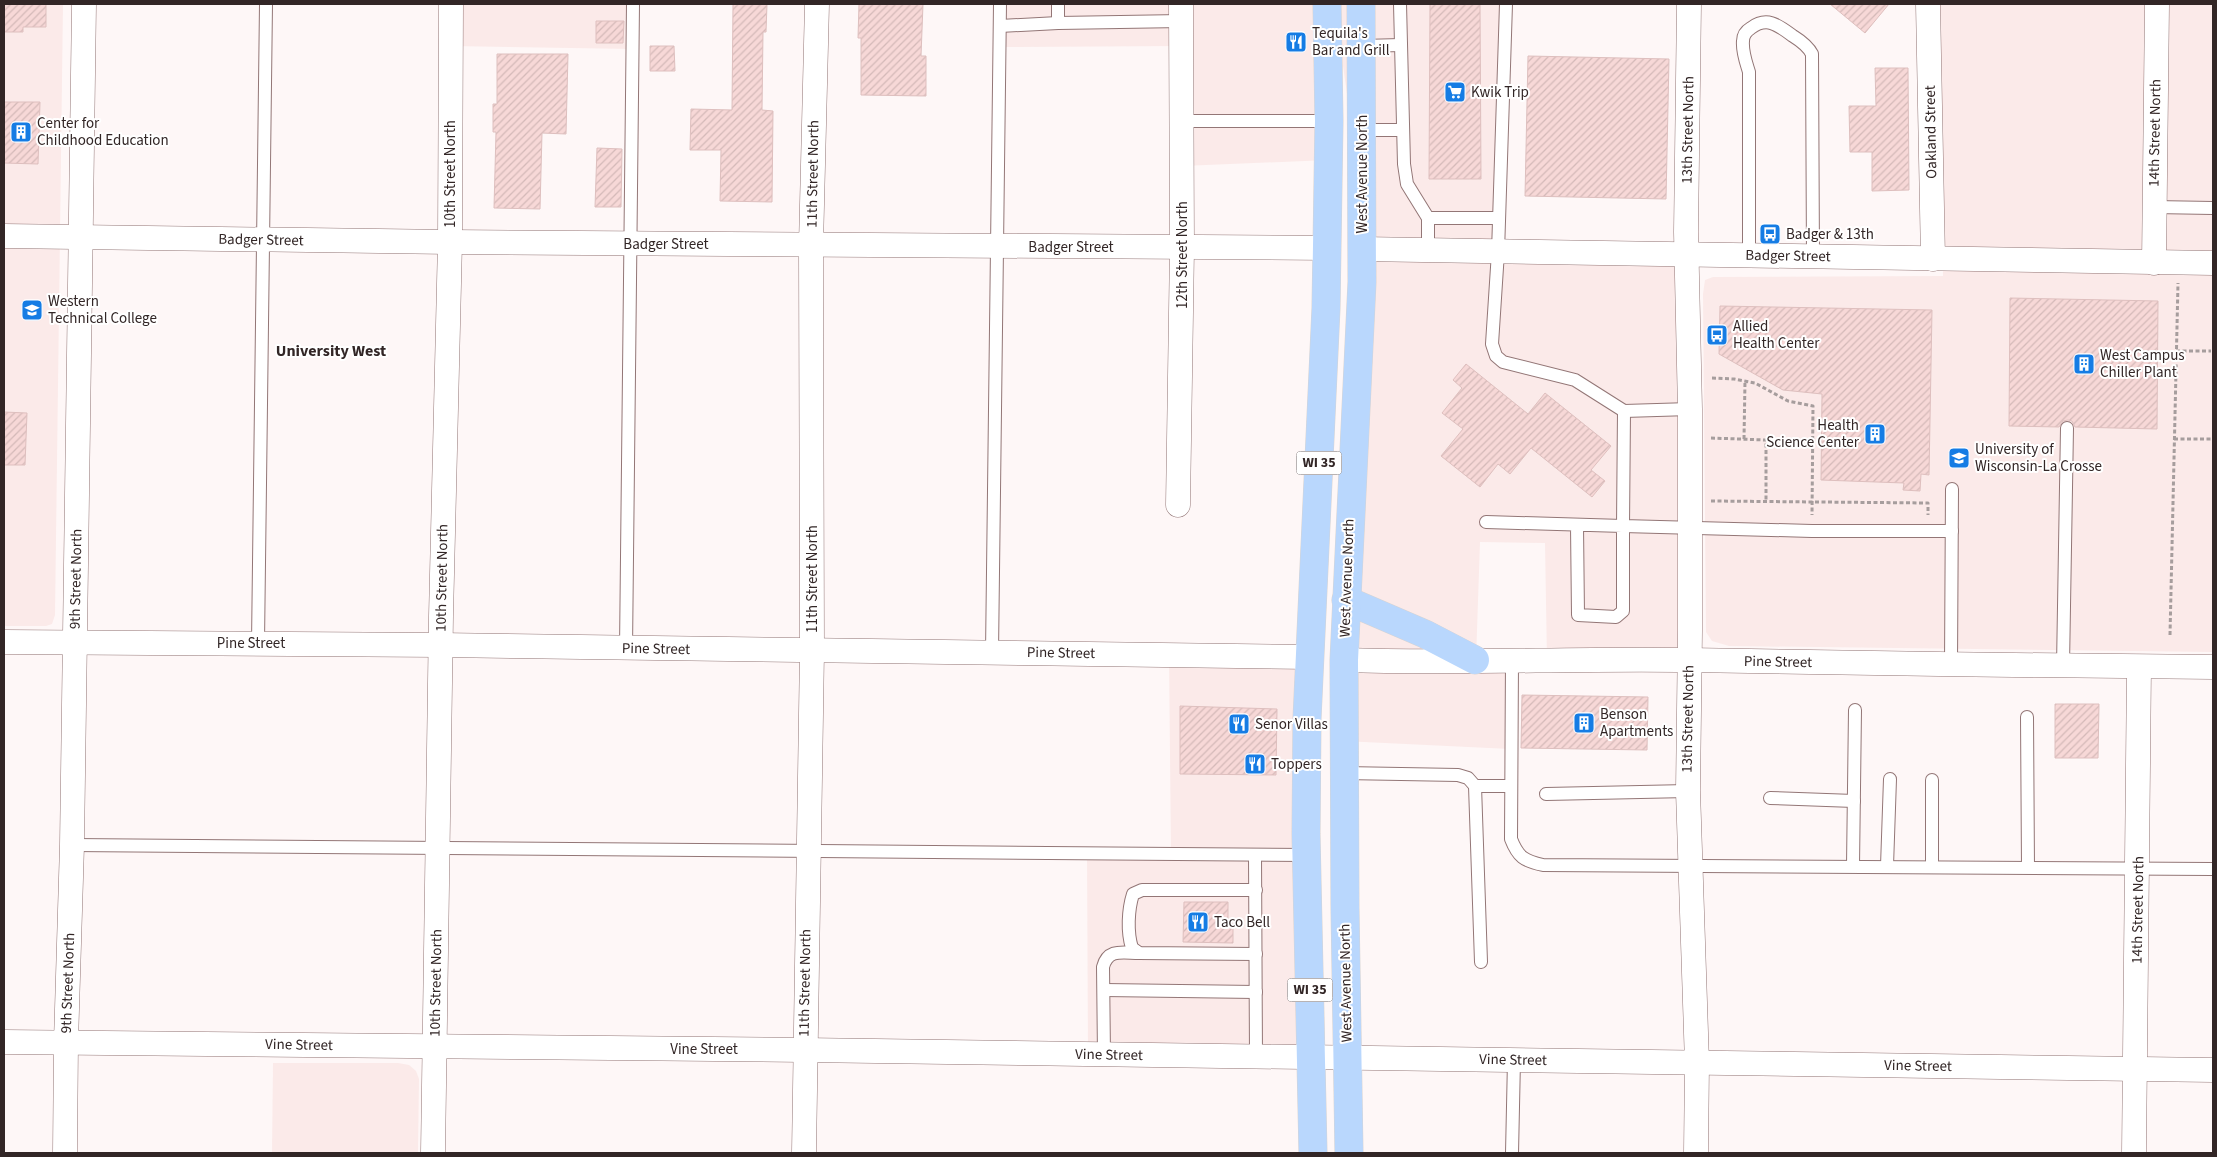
<svg xmlns="http://www.w3.org/2000/svg" width="2217" height="1157" font-family="'Source Sans 3',sans-serif">
<style>
.built{fill:#fbeae9}
.building{fill:url(#building-hatch);stroke:#debfbe}
.lines{fill:none;stroke-linecap:round;stroke-linejoin:round}
.lane-casing{stroke:#937676;stroke-width:14}
.street-casing{stroke:#937676;stroke-width:25}
.primary-casing{stroke:#d6d4d4;stroke-width:29}
.path{stroke:#a69d9d;stroke-width:3;stroke-dasharray:4 2.5;stroke-linecap:butt}
.lane{stroke:#fff;stroke-width:12}
.street{stroke:#fff;stroke-width:24}
.primary{stroke:#b9d7fd;stroke-width:28}
.labels{text-anchor:middle;dominant-baseline:central;stroke-width:4;stroke-linejoin:round;paint-order:stroke}
.shield{fill:#fff;stroke:#706767;stroke-width:1}
.shield-label{font-size:14px;font-weight:bold;fill:#322626}
.poi-label{font-size:15px;fill:#322626;stroke:#fff;text-anchor:start}
.street-label{font-size:15px;fill:#322626;stroke:#fff}
.neighbourhood-label{font-size:16px;font-weight:bold;fill:#322626;stroke:#fff}
</style>
<defs>
<pattern id="building-hatch" width="6" height="6" patternUnits="userSpaceOnUse" patternTransform="scale(1.25)"><rect width="6" height="6" fill="#f7d8d7"/><path d="M-1 1l2-2M0 6l6-6M5 7l2-2" fill="none" stroke="#d4b9b8"/></pattern>
</defs>
<rect width="100%" height="100%" fill="#fef7f7"/>
<!-- built -->
<g class="built">
<path d="M4 4H63L55 615 52 624 46 626H4Z"/>
<path d="M451 4H633V49L451 46Z"/>
<path d="M1000 4H1506L1498 252 1687 256 1689 660 1547 661 1545 543 1480 542 1476 660 1512 661 1510 749 1343 741 1357 162 1343 66 1328 160 1182 166 1181 46 999 47Z"/>
<path d="M1939 4H2213V652L1729 646 1712 641 1706 632 1703 294 1705 280 1713 277 1943 276Z"/>
<path d="M1169 655 1309 657 1312 1057 1088 1054 1087 853H1171Z"/>
<path d="M273 1063H398L409 1065 416 1071 419 1079 418 1153H272Z"/>
</g>
<!-- building -->
<g class="building">
<path d="M4 4H46V27H23V32H4Z"/>
<path d="M733 4H767L766 32H763L762 110 773 111 772 202 720 201 721 150H690L691 109 732 110Z"/>
<path d="M859 4H923L921 56H926V96L861 95V38H858Z"/>
<path d="M1430 4H1480L1481 179H1429Z"/>
<path d="M1830 4H1889L1865 33Z"/>
<path d="M596 21H624L623 43H596Z"/>
<path d="M650 46H674L675 71H650Z"/>
<path d="M497 54H568L566 134 542 133 540 209 494 208 496 132H493V104H497Z"/>
<path d="M1528 56 1669 59 1666 199 1525 196Z"/>
<path d="M1875 68H1908L1909 190 1872 191V152H1850L1849 106H1876Z"/>
<path d="M4 102H40L38 164 4 163Z"/>
<path d="M597 148 622 149 621 207H595Z"/>
<path d="M2010 298 2158 301 2157 429 2075 427 2072 421 2068 420 2063 421 2059 427 2009 426Z"/>
<path d="M1720 306 1932 310 1929 475 1921 474 1920 491 1903 490 1904 483 1821 480 1822 394 1783 390 1719 354Z"/>
<path d="M1466 364 1528 414 1545 393 1611 446 1591 470 1605 481 1592 497 1531 448 1510 474 1498 464 1480 487 1441 456 1463 429 1442 413 1462 388 1453 380Z"/>
<path d="M4 412 27 413 25 465H4Z"/>
<path d="M1522 695 1648 697 1647 750 1521 748Z"/>
<path d="M2055 704H2099L2098 758H2055Z"/>
<path d="M1180 706 1277 709 1276 775 1180 774Z"/>
<path d="M1184 902H1228V923H1233V943L1183 942Z"/>
</g>
<g class="lines">
<!-- lane casing -->
<g class="lane-casing">
<g id="lane">
<path d="M1400 4 1404 164 1407 184 1428 218V251"/>
<path d="M1506 4 1498 252 1492 344 1496 356 1503 362 1575 380 1624 411 1623 526 1812 531H1952"/>
<path d="M1058 23V4"/>
<path d="M1000 26 1058 23 1182 21"/>
<path d="M1362 46 1401 45"/>
<path d="M1182 121H1329"/>
<path d="M1362 130H1403"/>
<path d="M2154 207 2213 208"/>
<path d="M1428 218H1499"/>
<path d="M1749 255V72C1746 62 1742 52 1743 41 1743 36 1746 31 1751 28 1767 16 1778 25 1793 36 1801 41 1808 46 1812 54L1813 257"/>
<path d="M1624 411 1690 409"/>
<path d="M1486 522 1623 526V611L1616 617 1578 615 1577 526"/>
<path d="M258 643 266 4"/>
<path d="M626 649 633 4"/>
<path d="M992 653 1000 4"/>
<path d="M1512 661 1511 839C1518 857 1524 861 1543 865L2213 869"/>
<path d="M1951 664 1952 489"/>
<path d="M2063 666 2067 428"/>
<path d="M2027 717 2028 867"/>
<path d="M1344 773 1458 775 1468 778 1475 786 1481 962"/>
<path d="M1932 780V867"/>
<path d="M1475 786H1510"/>
<path d="M1546 794 1688 791"/>
<path d="M1770 798 1854 801"/>
<path d="M72 845 1307 855"/>
<path d="M1255 855 1256 1057"/>
<path d="M1853 866 1855 710"/>
<path d="M1887 866 1890 779"/>
<path d="M1256 890H1142L1133 894C1128 910 1127 932 1132 948L1139 953 1256 954"/>
<path d="M1104 990 1256 992"/>
<path d="M1104 1055 1103 967C1108 948 1123 953 1139 953"/>
<path d="M1512 1153 1514 1060"/>
</g>
</g>
<!-- street casing -->
<g class="street-casing">
<g id="street">
<path d="M1689 4 1686 232 1690 409V631L1688 791 1697 1063 1696 1153"/>
<path d="M1928 4 1933 259"/>
<path d="M4 236 450 242 1328 248"/>
<path d="M1362 249 2213 263"/>
<path d="M2154 263 2157 4"/>
<path d="M1178 505 1182 248 1181 4"/>
<path d="M4 642 441 645 1309 657"/>
<path d="M1344 660C1459 664 1574 658 1689 660 1864 663 2038 666 2213 667"/>
<path d="M4 1042 804 1050 2213 1070"/>
<path d="M65 1153 66 1042 72 845 84 4"/>
<path d="M433 1153 441 616 450 242 451 4"/>
<path d="M804 1153 812 651 811 245 817 4"/>
<path d="M2134 1153 2139 667"/>
</g>
</g>
<!-- primary casing -->
<g class="primary-casing">
<g id="primary">
<path d="M1346 600 1425 634 1475 660"/>
<path d="M1313 1153 1306 834 1307 719 1326 308 1329 121 1327 4"/>
<path d="M1349 1153 1345 908 1344 660 1362 282 1361 4"/>
</g>
</g>
<!-- path -->
<g class="path">
<path d="M2176 351H2211"/>
<path d="M1712 378 1734 379 1755 383 1788 401 1813 406 1812 515"/>
<path d="M1711 438 1766 440V500"/>
<path d="M1744 439 1745 381"/>
<path d="M2174 439H2213"/>
<path d="M1711 501 1928 503V515"/>
<path d="M2170 635 2178 283"/>
</g>
<!-- lane -->
<use href="#lane" class="lane"/>
<!-- street -->
<use href="#street" class="street"/>
<!-- primary -->
<use href="#primary" class="primary"/>
</g>
<!-- icons -->
<defs>
<g id="restaurant-square" transform="scale(1.125)"><rect x="-9" y="-9" width="18" height="18" rx="4" fill="#157ce4" stroke="#fff"/><path d="M-5-6h1v4h1v-4h1v4h1v-4h1v5L-1.5 .5V6h-2V.5L-5-1ZM5-6V6H3V1.5H1.5Q1.5-4 5-6Z" fill="#fff"/></g>
<g id="supermarket-square" transform="scale(1.125)"><rect x="-9" y="-9" width="18" height="18" rx="4" fill="#157ce4" stroke="#fff"/><path d="M-6-5.5h2.5l.6 2H6L4.5 2H-2.5L-4.4-4H-6ZM-1.5 3.2a1.3 1.3 0 1 0 .1 0ZM3 3.2a1.3 1.3 0 1 0 .1 0Z" fill="#fff"/></g>
<g id="building-square" transform="scale(1.125)"><rect x="-9" y="-9" width="18" height="18" rx="4" fill="#157ce4" stroke="#fff"/><path d="M-4-6H4V6H1V3H-1V6H-4ZM-2.5-4.3h1.7v1.8h-1.7ZM.8-4.3h1.7v1.8H.8ZM-2.5-1h1.7V.8h-1.7ZM.8-1h1.7V.8H.8Z" fill="#fff"/></g>
<g id="bus-square" transform="scale(1.125)"><rect x="-9" y="-9" width="18" height="18" rx="4" fill="#157ce4" stroke="#fff"/><path d="M-5-6H5V4H4V6H2V4H-2V6H-4V4H-5ZM-3.5-4V0h7V-4ZM-3.5 1.2v1.5H-2V1.2ZM2 1.2v1.5H3.5V1.2Z" fill="#fff"/></g>
<g id="university-square" transform="scale(1.125)"><rect x="-9" y="-9" width="18" height="18" rx="4" fill="#157ce4" stroke="#fff"/><path d="M0-5L7-2L0 1L-7-2ZM-4 1L0 2.5L4 1V4Q0 6-4 4Z" fill="#fff"/></g>
</defs>
<g fill-rule="evenodd">
<use href="#restaurant-square" x="1296" y="42"/>
<use href="#supermarket-square" x="1455" y="92"/>
<use href="#building-square" x="21" y="132"/>
<use href="#bus-square" x="1770" y="234"/>
<use href="#university-square" x="32" y="310"/>
<use href="#bus-square" x="1717" y="335"/>
<use href="#building-square" x="2084" y="364"/>
<use href="#building-square" x="1875" y="434"/>
<use href="#university-square" x="1959" y="458"/>
<use href="#building-square" x="1584" y="723"/>
<use href="#restaurant-square" x="1239" y="724"/>
<use href="#restaurant-square" x="1255" y="764"/>
<use href="#restaurant-square" x="1198" y="922"/>
</g>
<g class="labels">
<!-- shield labels -->
<g class="shield">
<rect x="1296.5" y="451.5" width="45" height="23" rx="4"/>
<rect x="1287.5" y="978.5" width="45" height="23" rx="4"/>
</g>
<g class="shield-label">
<text x="1319" y="463">WI 35</text>
<text x="1310" y="990">WI 35</text>
</g>
<!-- poi labels -->
<g class="poi-label">
<text x="1312" y="33">Tequila's<tspan x="1312" dy="17">Bar and Grill</tspan></text>
<text x="1471" y="92">Kwik Trip</text>
<text x="37" y="123">Center for<tspan x="37" dy="17">Childhood Education</tspan></text>
<text x="1786" y="234">Badger &amp; 13th</text>
<text x="48" y="301">Western<tspan x="48" dy="17">Technical College</tspan></text>
<text x="1733" y="326">Allied<tspan x="1733" dy="17">Health Center</tspan></text>
<text x="2100" y="355">West Campus<tspan x="2100" dy="17">Chiller Plant</tspan></text>
<text x="1859" y="425" text-anchor="end">Health<tspan x="1859" dy="17">Science Center</tspan></text>
<text x="1975" y="449">University of<tspan x="1975" dy="17">Wisconsin-La Crosse</tspan></text>
<text x="1600" y="714">Benson<tspan x="1600" dy="17">Apartments</tspan></text>
<text x="1255" y="724">Senor Villas</text>
<text x="1271" y="764">Toppers</text>
<text x="1214" y="922">Taco Bell</text>
</g>
<!-- street labels -->
<g class="street-label">
<text transform="translate(1688 130) rotate(-89)">13th Street North</text>
<text transform="translate(1931 132) rotate(-91)">Oakland Street</text>
<text transform="translate(2155 133) rotate(-89)">14th Street North</text>
<text transform="translate(450 174) rotate(-90)">10th Street North</text>
<text transform="translate(813 174) rotate(-89)">11th Street North</text>
<text transform="translate(1362 174) rotate(-90)">West Avenue North</text>
<text transform="translate(261 240) rotate(1)">Badger Street</text>
<text x="666" y="244">Badger Street</text>
<text x="1071" y="247">Badger Street</text>
<text transform="translate(1182 255) rotate(-90)">12th Street North</text>
<text transform="translate(1788 256) rotate(1)">Badger Street</text>
<text transform="translate(442 578) rotate(-89)">10th Street North</text>
<text transform="translate(1347 578) rotate(-88)">West Avenue North</text>
<text transform="translate(76 579) rotate(-89)">9th Street North</text>
<text transform="translate(812 579) rotate(-90)">11th Street North</text>
<text x="251" y="643">Pine Street</text>
<text transform="translate(656 649) rotate(1)">Pine Street</text>
<text transform="translate(1061 653) rotate(1)">Pine Street</text>
<text transform="translate(1778 662) rotate(1)">Pine Street</text>
<text transform="translate(1688 719) rotate(-89)">13th Street North</text>
<text transform="translate(2138 910) rotate(-89)">14th Street North</text>
<text transform="translate(68 983) rotate(-88)">9th Street North</text>
<text transform="translate(436 983) rotate(-89)">10th Street North</text>
<text transform="translate(805 983) rotate(-89)">11th Street North</text>
<text transform="translate(1346 983) rotate(-91)">West Avenue North</text>
<text transform="translate(299 1045) rotate(1)">Vine Street</text>
<text x="704" y="1049">Vine Street</text>
<text transform="translate(1109 1055) rotate(1)">Vine Street</text>
<text transform="translate(1513 1060) rotate(1)">Vine Street</text>
<text transform="translate(1918 1066) rotate(1)">Vine Street</text>
</g>
<!-- neighbourhood labels -->
<g class="neighbourhood-label">
<text x="331" y="351">University West</text>
</g>
</g>
<!-- border -->
<rect width="2217" height="1157" fill="none" stroke="#322626" stroke-width="10"/>
</svg>
